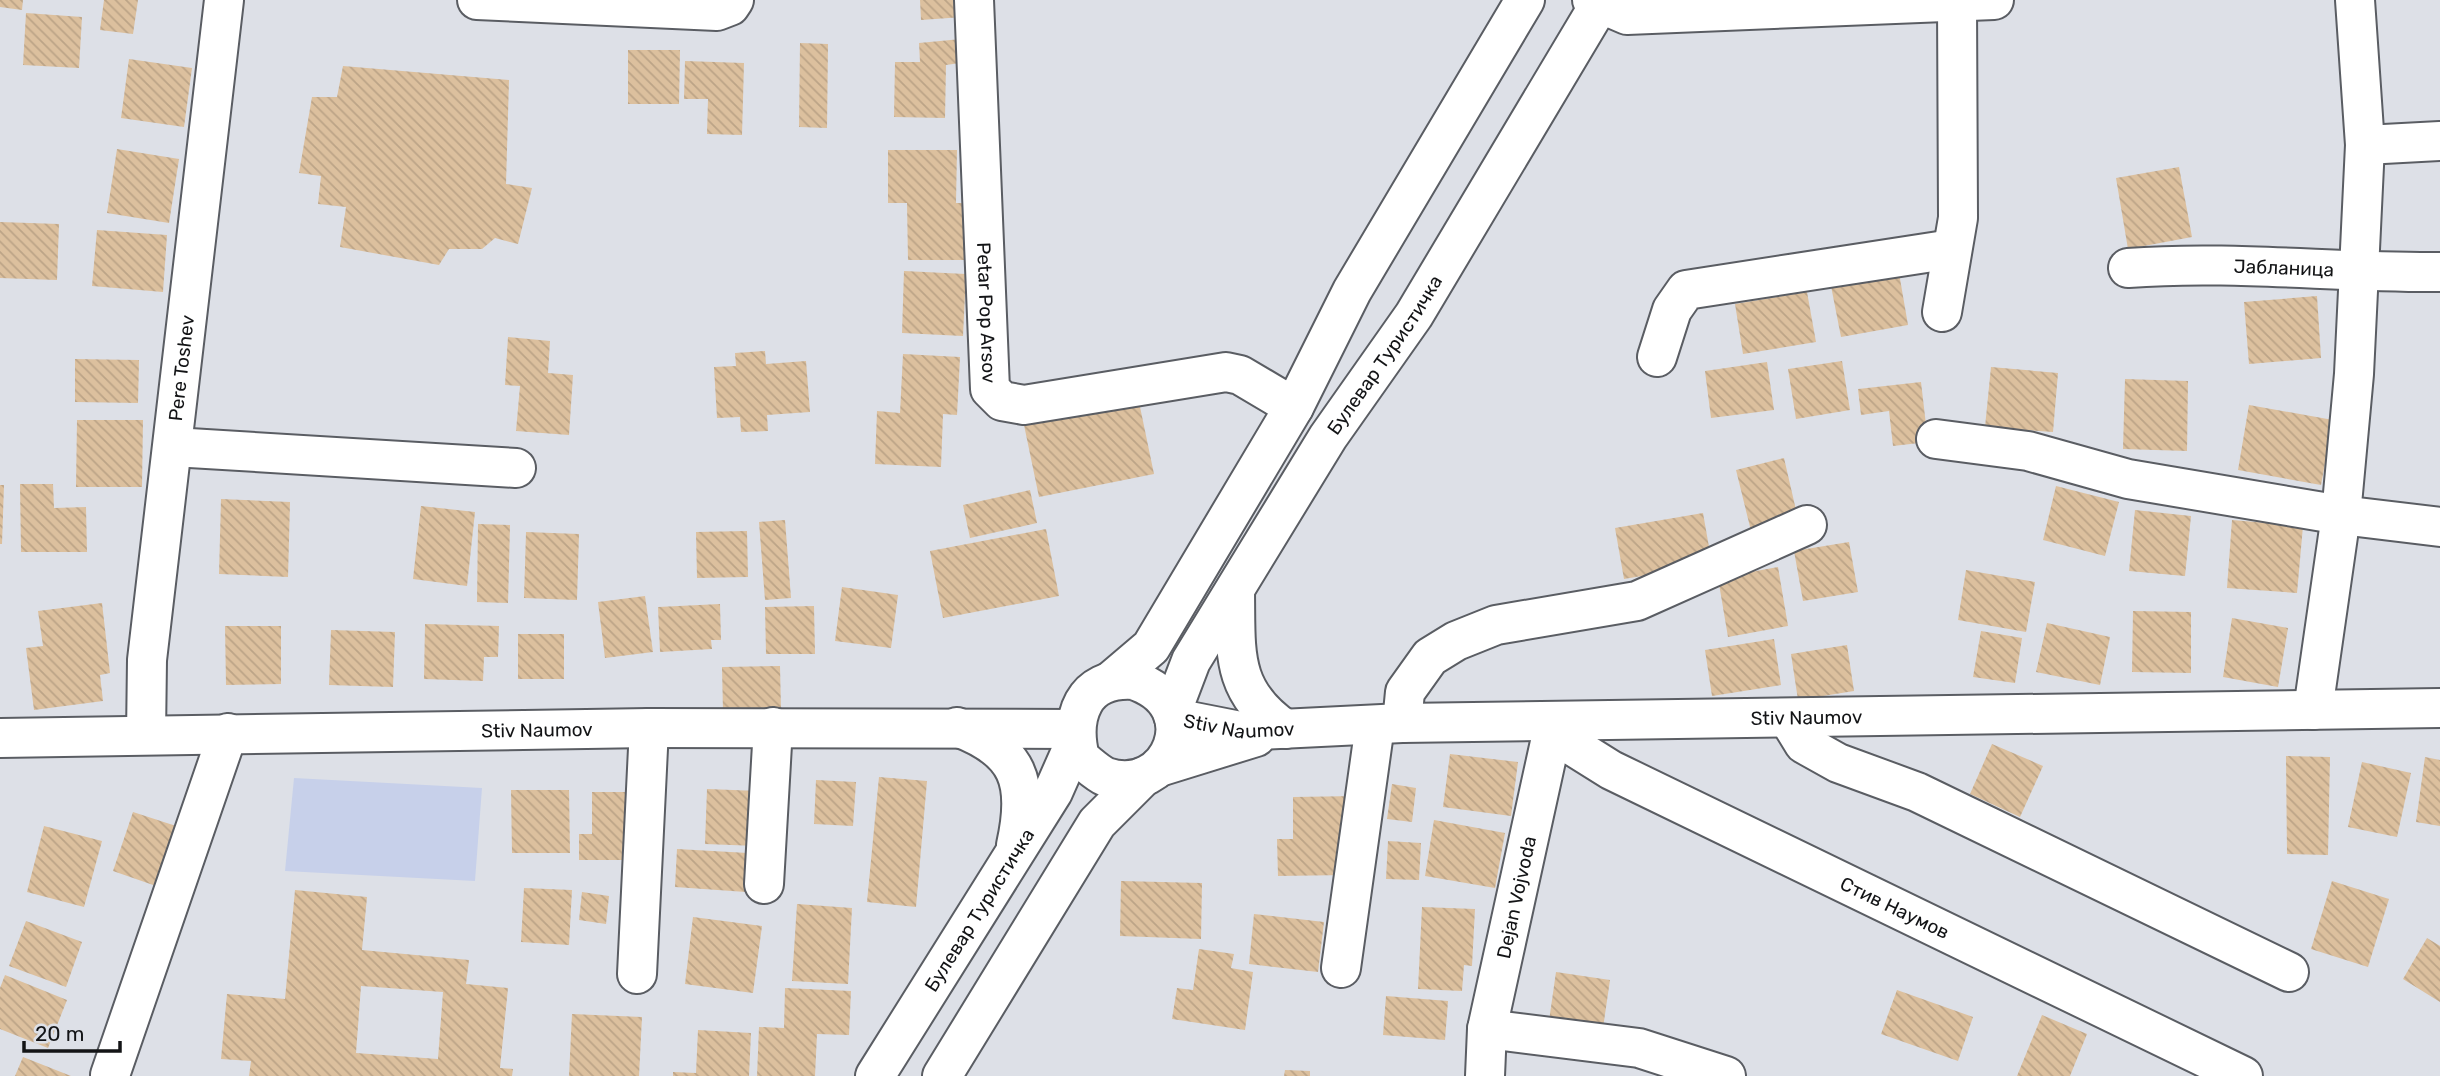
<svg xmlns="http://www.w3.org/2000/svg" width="2440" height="1076" font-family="Rubik,sans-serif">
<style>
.green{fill:#c7d0ea}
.building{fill:url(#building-back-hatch);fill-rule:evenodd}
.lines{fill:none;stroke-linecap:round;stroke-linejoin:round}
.minor-casing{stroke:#5a5d63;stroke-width:42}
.major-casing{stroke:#5a5d63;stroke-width:42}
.minor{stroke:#fff;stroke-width:38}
.major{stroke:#fff;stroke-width:38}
.labels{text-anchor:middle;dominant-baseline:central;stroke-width:6;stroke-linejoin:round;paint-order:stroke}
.street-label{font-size:19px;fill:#131416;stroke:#dde0e7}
</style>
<defs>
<pattern id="building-back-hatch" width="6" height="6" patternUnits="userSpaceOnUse" patternTransform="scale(1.75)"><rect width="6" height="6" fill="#dcc09e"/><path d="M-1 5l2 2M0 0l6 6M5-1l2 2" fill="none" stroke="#bca487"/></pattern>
</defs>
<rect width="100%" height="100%" fill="#dde0e7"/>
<!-- green -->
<path class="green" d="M294 778 482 788 475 881 285 871Z"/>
<!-- building -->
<g class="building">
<path d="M0 0H23L22 10 0 7Z"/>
<path d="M104 0H138L133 34 100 30Z"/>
<path d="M920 0H962L963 17 921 20Z"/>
<path d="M26 13 82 17 79 68 23 65Z"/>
<path d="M972 38 974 61 946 65 945 118 894 117 895 62H920L919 43Z"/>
<path d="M800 43 828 44 827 128 799 127Z"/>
<path d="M628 50H680L679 104H628Z"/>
<path d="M129 59 192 68 184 127 121 118Z"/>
<path d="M685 61 744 63 742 135 707 134 708 99H684Z"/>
<path d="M343 66 509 80 506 184 532 188 518 244 495 238 482 249H449L439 265 340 247 346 207 318 204 321 176 299 173 312 97H337Z"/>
<path d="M117 149 179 159 169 223 107 213Z"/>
<path d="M888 150H957L956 203H968L969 260H908L907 203H888Z"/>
<path d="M2179 167 2192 237 2128 249 2116 178Z"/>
<path d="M0 222 59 224 57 280 0 278Z"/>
<path d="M97 230 167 235 163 292 92 286Z"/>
<path d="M904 271 966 274 963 336 902 333Z"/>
<path d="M1899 273 1908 325 1841 337 1831 286Z"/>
<path d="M1807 292 1816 342 1743 354 1735 304Z"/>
<path d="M2317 296 2321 358 2249 364 2244 302Z"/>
<path d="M508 337 550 341 548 373 573 375 569 435 516 431 520 386 505 385Z"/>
<path d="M765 351 766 364 806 361 810 412 767 415 768 431 741 432 740 417 717 418 714 367 736 366 735 353Z"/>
<path d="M903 354 960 357 957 415 943 414 941 467 875 464 877 411 900 413Z"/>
<path d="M75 359 139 360 138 403 75 402Z"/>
<path d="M1842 361 1850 410 1796 419 1788 369Z"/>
<path d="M1767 362 1774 410 1711 418 1705 371Z"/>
<path d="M1991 367 2058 373 2053 432 1985 427Z"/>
<path d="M2125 379 2188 381 2187 451 2123 449Z"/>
<path d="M1921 382 1928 442 1893 446 1889 411 1861 415 1858 389Z"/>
<path d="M1139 402 1154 474 1039 497 1024 425Z"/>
<path d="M2249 405 2333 420 2321 485 2238 470Z"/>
<path d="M77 420H143L142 487H76Z"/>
<path d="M1784 458 1799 523 1752 535 1736 470Z"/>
<path d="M20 484H53L54 508 86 507 87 552H21Z"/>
<path d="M0 485H4L2 544H0Z"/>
<path d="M2056 486 2119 502 2105 556 2043 540Z"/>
<path d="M1030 490 1037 523 970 538 963 505Z"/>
<path d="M221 499 290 502 288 577 219 574Z"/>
<path d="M421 506 475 512 467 586 413 579Z"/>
<path d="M2135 510 2191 516 2185 576 2129 571Z"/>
<path d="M1703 513 1712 564 1624 579 1615 528Z"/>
<path d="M785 520 791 598 765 600 759 522Z"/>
<path d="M2232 520 2303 526 2297 593 2227 588Z"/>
<path d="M478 524 510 525 508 603 477 602Z"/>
<path d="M1046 529 1059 596 943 618 930 551Z"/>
<path d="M747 531 748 577 697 578 696 532Z"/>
<path d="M526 532 579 534 577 600 524 598Z"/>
<path d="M1849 542 1858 592 1803 601 1794 551Z"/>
<path d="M1778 567 1788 626 1728 637 1718 578Z"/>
<path d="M1966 570 2035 582 2026 632 1958 620Z"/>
<path d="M842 587 898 595 891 648 835 641Z"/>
<path d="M645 596 653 652 605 658 598 602Z"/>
<path d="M102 603 110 673 100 675 103 701 34 710 26 648 43 646 38 611Z"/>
<path d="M720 604 721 640H711L712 649 660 652 658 607Z"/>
<path d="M814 606 815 654H766L765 607Z"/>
<path d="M2133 611 2191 612V673L2132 672Z"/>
<path d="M2232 618 2288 628 2278 687 2223 677Z"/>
<path d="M2047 623 2110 637 2100 685 2036 672Z"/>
<path d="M425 624 499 626 498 657H484L483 681 424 679Z"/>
<path d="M225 626H281V684L226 685Z"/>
<path d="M331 630 395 632 393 687 329 685Z"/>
<path d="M1981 631 2022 638 2015 683 1973 677Z"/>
<rect x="518" y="634" width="46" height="45"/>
<path d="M1774 639 1781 685 1712 696 1705 650Z"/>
<path d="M1847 645 1854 691 1798 700 1791 654Z"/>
<path d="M780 666 781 710 723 712 722 667Z"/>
<path d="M1992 744 2043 766 2020 817 1970 794Z"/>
<path d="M1450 754 1518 762 1511 816 1443 807Z"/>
<path d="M2286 756 2330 757 2328 855 2287 854Z"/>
<path d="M2425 757 2440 760V826L2416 822Z"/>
<path d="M2362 762 2411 773 2397 837 2348 827Z"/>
<path d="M879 777 927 781 916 907 867 902Z"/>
<path d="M816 780 856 782 853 826 814 824Z"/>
<path d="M1392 784 1416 788 1412 822 1387 819Z"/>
<path d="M707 789 759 791 757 846 705 844Z"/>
<path d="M511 790H569L570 853H512Z"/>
<path d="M592 792H636L637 860H579V834H592Z"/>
<path d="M1357 796 1348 875 1278 876 1277 839H1293V797Z"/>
<path d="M133 812 176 826 156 886 113 871Z"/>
<path d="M1434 820 1505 833 1495 888 1425 876Z"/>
<path d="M44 826 102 841 84 907 27 892Z"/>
<path d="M1388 841 1421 843 1419 880 1386 879Z"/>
<path d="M677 849 748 853 746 892 675 887Z"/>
<path d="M1121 881 1202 883 1201 939 1120 936Z"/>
<path d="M2332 881 2389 899 2368 967 2311 949Z"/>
<path d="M524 888 572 890 569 945 521 942Z"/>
<path d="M295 890 367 897 362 950 469 960 466 984 508 988 500 1068 513 1069 512 1076H249L251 1061 221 1059 227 994 285 999ZM361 986 443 992 438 1059 356 1053Z"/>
<path d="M582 892 609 896 606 924 579 920Z"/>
<path d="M797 904 852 908 848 984 792 981Z"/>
<path d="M1422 907 1475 909 1472 966 1464 965 1462 991 1418 989Z"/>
<path d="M1254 914 1324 922 1318 972 1249 964Z"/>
<path d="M693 917 762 926 753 993 685 984Z"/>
<path d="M26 921 82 942 66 987 9 966Z"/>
<path d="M2427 938 2440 946V1002L2403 979Z"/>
<path d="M1199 949 1234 954 1231 968 1253 972 1245 1030 1172 1019 1177 988 1193 990Z"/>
<path d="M1556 972 1610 980 1603 1028 1549 1021Z"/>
<path d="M5 975 67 1000 48 1048 0 1029V988Z"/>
<path d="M785 988 851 991 849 1035 817 1034 815 1076H757L759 1027 784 1028Z"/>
<path d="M1897 990 1973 1017 1958 1061 1881 1034Z"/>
<path d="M1386 996 1448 1001 1445 1040 1383 1035Z"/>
<path d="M572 1014 642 1017 639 1076H569Z"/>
<path d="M2042 1015 2087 1034 2070 1076H2017Z"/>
<path d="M698 1030 751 1033 749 1076H673V1072L696 1073Z"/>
<path d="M23 1057 71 1076H15Z"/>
<path d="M1285 1070 1310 1071V1076H1284Z"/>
</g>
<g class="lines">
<!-- minor casing -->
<g class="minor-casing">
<g id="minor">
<path d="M477 0 717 11 730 6 734 0"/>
<path id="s1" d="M974 0 990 389 1002 401 1024 405 1226 372 1240 375 1294 407"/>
<path d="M1592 0 1627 15 1994 0"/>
<path d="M2365 145 2440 141"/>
<path id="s2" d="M2128 268C2231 260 2336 273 2440 272"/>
<path d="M1942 312 1958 218 1957 3"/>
<path d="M1657 357 1672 310 1686 290 1952 249"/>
<path d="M1936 439 2028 451 2128 479 2341 515 2440 527"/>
<path d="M173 447 516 468"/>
<path d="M1235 592C1236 652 1230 691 1285 729"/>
<path d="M2313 710 2341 515 2354 374 2365 145 2355 0"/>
<path id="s3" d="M1174 718 1240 731 1402 723 2440 708"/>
<path d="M1788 718 1804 744 1838 763 1917 792 2289 972"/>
<path d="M1402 723 1405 692 1430 657 1456 641 1496 625 1637 601 1807 525"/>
<path id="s4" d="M1552 733 1611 770 2243 1076"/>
<path id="s5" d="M146 735 147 660 224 0"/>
<path id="s6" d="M0 738 649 728 1075 729"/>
<path d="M1159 767 1256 737"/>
<path d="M764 884 773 727"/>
<path d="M1341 968 1375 725"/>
<path d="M637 974 649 728"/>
<path d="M1487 1029 1639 1048 1726 1076"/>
<path d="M110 1075 228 733"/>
<path id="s7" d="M1485 1076 1487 1029 1552 733 1549 721"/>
</g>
</g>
<!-- major casing -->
<g class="major-casing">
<g id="major">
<path d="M1707 0 1717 9"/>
<path d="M1133 680C1211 705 1169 799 1106 777 1097 773 1088 764 1080 758 1070 717 1082 677 1133 680Z"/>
<path d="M1111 681 1151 647 1294 407 1352 291 1525 0"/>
<path id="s8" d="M1172 711 1191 661 1328 437 1414 315 1602 0"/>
<path d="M957 727C1019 750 1030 782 1016 845"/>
<path id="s9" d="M875 1076 1053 792 1076 740"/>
<path d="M942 1076 1097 823 1143 777"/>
</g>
</g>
<!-- minor -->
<use href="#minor" class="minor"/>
<!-- major -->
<use href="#major" class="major"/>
</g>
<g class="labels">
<!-- street labels -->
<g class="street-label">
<text stroke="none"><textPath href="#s2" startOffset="156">Јабланица</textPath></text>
<text stroke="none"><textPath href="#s1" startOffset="313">Petar Pop Arsov</textPath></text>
<text stroke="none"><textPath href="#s8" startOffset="416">Булевар Туристичка</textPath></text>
<text stroke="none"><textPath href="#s5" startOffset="369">Pere Toshev</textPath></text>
<text stroke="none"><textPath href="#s3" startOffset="634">Stiv Naumov</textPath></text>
<text stroke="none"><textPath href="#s3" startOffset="66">Stiv Naumov</textPath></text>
<text stroke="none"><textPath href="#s6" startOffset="537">Stiv Naumov</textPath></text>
<text stroke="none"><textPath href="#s7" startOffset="182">Dejan Vojvoda</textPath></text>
<text stroke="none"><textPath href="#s4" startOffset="385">Стив Наумов</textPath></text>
<text stroke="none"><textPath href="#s9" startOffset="196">Булевар Туристичка</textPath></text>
</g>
</g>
<!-- scale -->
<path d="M24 1041v10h96v-10" fill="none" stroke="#131416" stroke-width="3.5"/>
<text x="35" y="1041" font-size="21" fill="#131416" stroke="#dde0e7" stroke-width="5" paint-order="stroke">20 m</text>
</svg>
